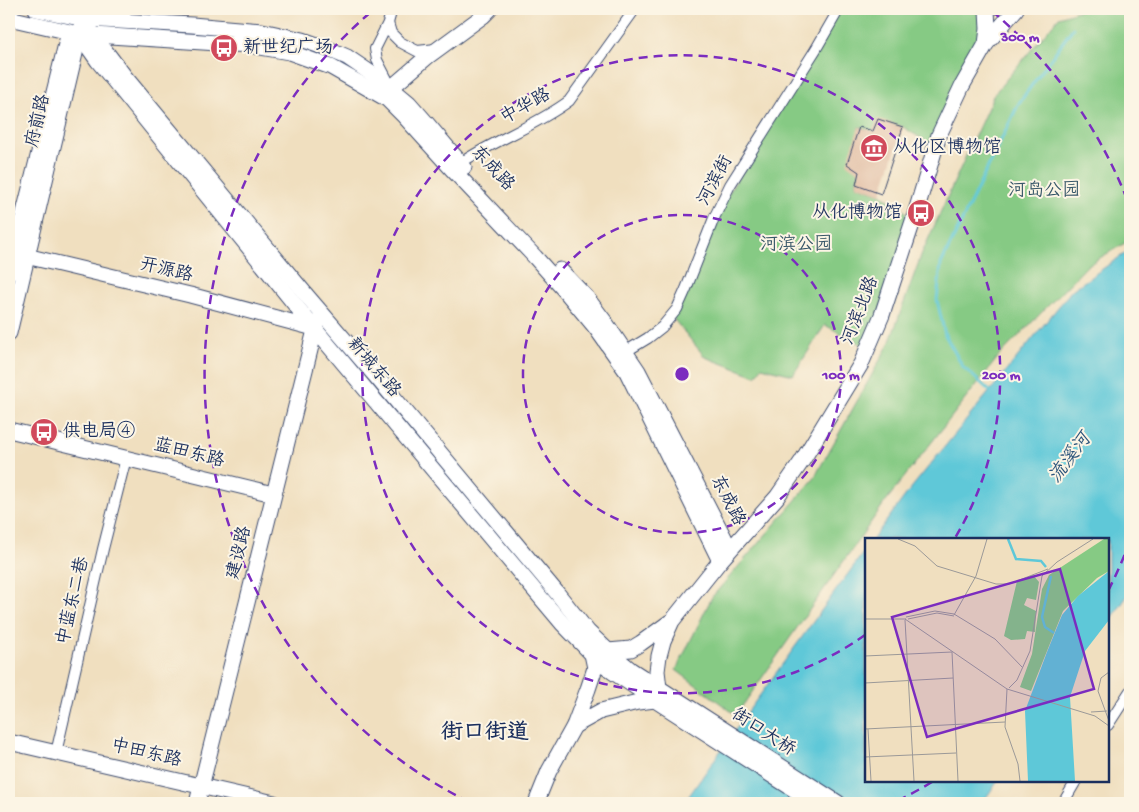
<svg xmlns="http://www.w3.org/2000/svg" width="1139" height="812" font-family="'Gochi Hand','LXGW WenKai TC',sans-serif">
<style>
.green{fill:#86ca84;stroke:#507c71}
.water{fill:#5ec8d8;stroke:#3c7c9b}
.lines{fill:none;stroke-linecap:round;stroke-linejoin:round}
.stream{stroke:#5ec8d8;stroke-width:3}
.building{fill:#daae92}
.street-casing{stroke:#3b496d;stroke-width:12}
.secondary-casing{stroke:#3b496d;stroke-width:17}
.street{stroke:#fff;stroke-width:10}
.secondary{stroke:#fff;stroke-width:15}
.ring{fill:none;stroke:#7b2cbf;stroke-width:2.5;stroke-dasharray:9 6}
.labels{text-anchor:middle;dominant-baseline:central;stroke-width:4;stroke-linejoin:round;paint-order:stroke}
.poi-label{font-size:18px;fill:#1b2f5e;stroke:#fcf5e5;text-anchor:start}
.street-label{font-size:18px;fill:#1b2f5e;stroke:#fcf5e5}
.park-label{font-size:18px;fill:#365668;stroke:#fcf5e5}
.water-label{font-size:19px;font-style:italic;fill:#2c557c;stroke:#fcf5e5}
.district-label{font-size:22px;font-weight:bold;fill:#1b2f5e;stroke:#fcf5e5}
.inset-river{fill:none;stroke:#5ec8d8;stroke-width:2.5}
.inset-road{fill:none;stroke:#9b9998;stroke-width:1}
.view{fill:#7b2cbf;fill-opacity:0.15;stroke:#7b2cbf;stroke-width:2.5}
.inset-edge{fill:none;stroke:#1b2f5e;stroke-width:2.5}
.centre{fill:#7b2cbf;stroke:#fcf5e5;stroke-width:2.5}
.ring-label{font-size:15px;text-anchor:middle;font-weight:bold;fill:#7b2cbf;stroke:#fcf5e5;stroke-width:4;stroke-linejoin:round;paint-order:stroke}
</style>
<rect width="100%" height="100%" fill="#fcf5e5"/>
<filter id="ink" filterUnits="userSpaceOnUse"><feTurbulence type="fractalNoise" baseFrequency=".02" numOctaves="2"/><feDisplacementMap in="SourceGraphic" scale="10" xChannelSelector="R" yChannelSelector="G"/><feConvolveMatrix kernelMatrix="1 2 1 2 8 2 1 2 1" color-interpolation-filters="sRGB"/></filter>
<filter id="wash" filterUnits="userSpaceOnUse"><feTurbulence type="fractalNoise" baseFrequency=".0096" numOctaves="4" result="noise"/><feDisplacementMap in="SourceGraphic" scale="20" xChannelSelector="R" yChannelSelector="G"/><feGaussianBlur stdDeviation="1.12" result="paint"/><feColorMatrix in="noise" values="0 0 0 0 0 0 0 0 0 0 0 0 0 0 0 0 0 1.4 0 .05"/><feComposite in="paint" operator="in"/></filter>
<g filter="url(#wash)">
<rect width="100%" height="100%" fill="#f0dfbf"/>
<!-- green -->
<g class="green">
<path d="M839 9H986L988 28 935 147 903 127 878 120 873 131 859 127V172L856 185 881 194 914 218 868 348 825 325 793 375 762 367 756 376 705 357 671 316 714 218Z"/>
<path d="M1083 9H1130V240L1088 265 999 356 885 502 736 715 676 670 712 597 813 480 889 344 922 253 994 94 1059 17Z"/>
</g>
<!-- water -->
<g class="water">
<path d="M1130 250V592L1108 624V540L873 539 908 492 1072 290Z"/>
<path d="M866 549V781H998L982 803H684L752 706Z"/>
</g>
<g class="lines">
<!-- stream -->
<path class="stream" d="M990 391 963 367 945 335 937 300 941 264 1019 103 1073 28"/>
</g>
<g id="blocks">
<!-- building -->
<path class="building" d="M878 119 903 127 881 194 856 185 859 172 847 164 859 127 873 131Z"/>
</g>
</g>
<g filter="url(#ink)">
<use href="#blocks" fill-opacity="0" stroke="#3b496d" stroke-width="1"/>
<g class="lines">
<!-- street casing -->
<g class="street-casing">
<g id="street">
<path d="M388 23 391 33 400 42 417 51 436 49"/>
<path d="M389 83 377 60 375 49 388 23 392 9"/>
<path d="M456 166C492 141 534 127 569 101L635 9"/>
<path d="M620 355 648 338 662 327 677 309 686 289 714 218 730 185 816 49 839 9"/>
<path d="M1108 725 1130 691"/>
<path d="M56 753 103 549 126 458"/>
<path d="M1063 803 1076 781"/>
</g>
</g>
<!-- secondary casing -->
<g class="secondary-casing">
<g id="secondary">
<path d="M36 9 84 19 192 25 262 31 303 40 326 48 347 57 375 76 391 88 409 103 424 120 464 167"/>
<path d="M986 9 987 10 988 28 986 44"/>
<path d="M9 18 79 34 249 45 289 52 331 67 387 99 404 116 452 169 535 257 567 293 596 328 627 372 720 561"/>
<path d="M84 19 94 36 125 77 307 296 380 381 557 593 588 632 608 651 631 670 838 803"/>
<path d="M79 34 98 61 314 328 562 623 592 654 613 672 661 704 815 803"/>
<path d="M388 96 391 88 427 57 483 16 490 9"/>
<path d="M9 252 190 295 314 328"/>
<path d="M560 270 587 298 605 322 638 371 730 549"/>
<path d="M9 273 68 36"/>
<path d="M9 333 81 28"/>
<path d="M9 430 273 494"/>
<path d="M608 651 631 649 641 643 670 622"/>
<path d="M659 688 657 671 659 656 663 641 672 621 720 561 777 497 802 461 861 364 882 315 914 218 939 135 962 86 986 44 1016 9"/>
<path d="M574 726 601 711 638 702 655 700"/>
<path d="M9 742 274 803"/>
<path d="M197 803 317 322"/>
<path d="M536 803 549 771 574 726 588 689 595 668 592 654"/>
</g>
</g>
<!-- street -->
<use href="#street" class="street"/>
<!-- secondary -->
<use href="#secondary" class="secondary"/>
</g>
</g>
<!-- distance rings -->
<g class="ring">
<circle cx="682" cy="374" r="159"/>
<path d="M865 635A319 319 0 1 1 955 538"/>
<path d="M1130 541A478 478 0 0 1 1108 591M932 782A478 478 0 0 1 895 802M469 802A478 478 0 0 1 372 11M992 11A478 478 0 0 1 1130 207"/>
</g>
<!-- icons -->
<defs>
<g id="bus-disc" transform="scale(1.4375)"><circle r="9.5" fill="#d1495b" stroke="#fcf5e5"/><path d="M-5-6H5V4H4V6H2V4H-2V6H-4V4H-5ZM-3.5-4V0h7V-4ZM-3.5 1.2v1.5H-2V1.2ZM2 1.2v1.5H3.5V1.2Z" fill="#fff"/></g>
<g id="museum-disc" transform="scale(1.4375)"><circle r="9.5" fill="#d1495b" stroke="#fcf5e5"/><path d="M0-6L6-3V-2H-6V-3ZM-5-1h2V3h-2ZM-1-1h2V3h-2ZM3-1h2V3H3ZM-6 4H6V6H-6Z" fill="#fff"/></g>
</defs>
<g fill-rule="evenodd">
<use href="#bus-disc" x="224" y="48"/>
<use href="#museum-disc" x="874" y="148"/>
<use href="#bus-disc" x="921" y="213"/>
<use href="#bus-disc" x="44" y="432"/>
</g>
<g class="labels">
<!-- poi labels -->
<g class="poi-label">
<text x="243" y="48">新世纪广场</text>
<text x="893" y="148">从化区博物馆</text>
<text x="902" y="213" text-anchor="end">从化博物馆</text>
<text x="63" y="432">供电局④</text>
</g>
<!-- street labels -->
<g class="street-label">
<text transform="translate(526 107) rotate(-29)">中华路</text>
<text transform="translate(39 121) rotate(-77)">府前路</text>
<text transform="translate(492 169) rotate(47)">东成路</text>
<text transform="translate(716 181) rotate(-62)">河滨街</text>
<text transform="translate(166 271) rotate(13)">开源路</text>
<text transform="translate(861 311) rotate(-69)">河滨北路</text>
<text transform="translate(373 368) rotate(50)">新城东路</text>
<text transform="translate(189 454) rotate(14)">蓝田东路</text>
<text transform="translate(727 501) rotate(63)">东成路</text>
<text transform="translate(240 553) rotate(-76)">建设路</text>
<text transform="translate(74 601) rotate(-77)">中蓝东二巷</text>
<text transform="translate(763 733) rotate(33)">街口大桥</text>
<text transform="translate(146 754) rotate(13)">中田东路</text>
</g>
<!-- park labels -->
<g class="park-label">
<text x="1044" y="191">河岛公园</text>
<text x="796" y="245">河滨公园</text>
</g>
<!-- water labels -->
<g class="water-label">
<text transform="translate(1071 459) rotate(-53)">流溪河</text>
</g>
<!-- district labels -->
<g class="district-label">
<text x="485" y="734">街口街道</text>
</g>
</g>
<!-- overview -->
<g transform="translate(865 538)">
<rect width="244" height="244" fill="#f0dfbf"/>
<path d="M239 1H244V33L232 40 198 73 166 153 155 149 167 116 177 51 184 37ZM168 37 174 44 171 62 162 60 159 67 171 73 170 94 162 93 160 101 146 102 139 98 152 43Z" fill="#86ca84"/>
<path d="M244 33V82L220 113 205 159 210 243H163L160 173 182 114 197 77 213 58Z" fill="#5ec8d8"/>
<path class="inset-river" d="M143 1 151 21 176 23 181 29M186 38 177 79 180 89 189 95"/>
<path class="inset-road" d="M33 1 50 8 72 28 131 46H144L183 31M89 77 111 38 122 1M41 79 70 73 89 76 130 101 157 129M0 81H41M40 81 142 151 230 178 244 188M43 81 72 75 89 78M40 82 49 243M87 114 93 243M0 118 87 114M244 134 236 140 233 153 244 183M0 145 88 140M144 150 152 142 165 113 177 38 192 24 228 1M142 151 140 189 153 226 155 243M226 174 242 173M0 191 140 184M3 191 6 243M0 219 91 215"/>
<path class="view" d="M195 31 229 151 62 199 27 79Z"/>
<rect width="244" height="244" class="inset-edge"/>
</g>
<circle cx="682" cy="374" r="8" class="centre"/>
<g class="ring-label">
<text x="1020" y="41">300 m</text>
<text x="841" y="379">100 m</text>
<text x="1001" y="379">200 m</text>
</g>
<!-- margin -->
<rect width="1139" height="812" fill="none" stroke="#fcf5e5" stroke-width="30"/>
</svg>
